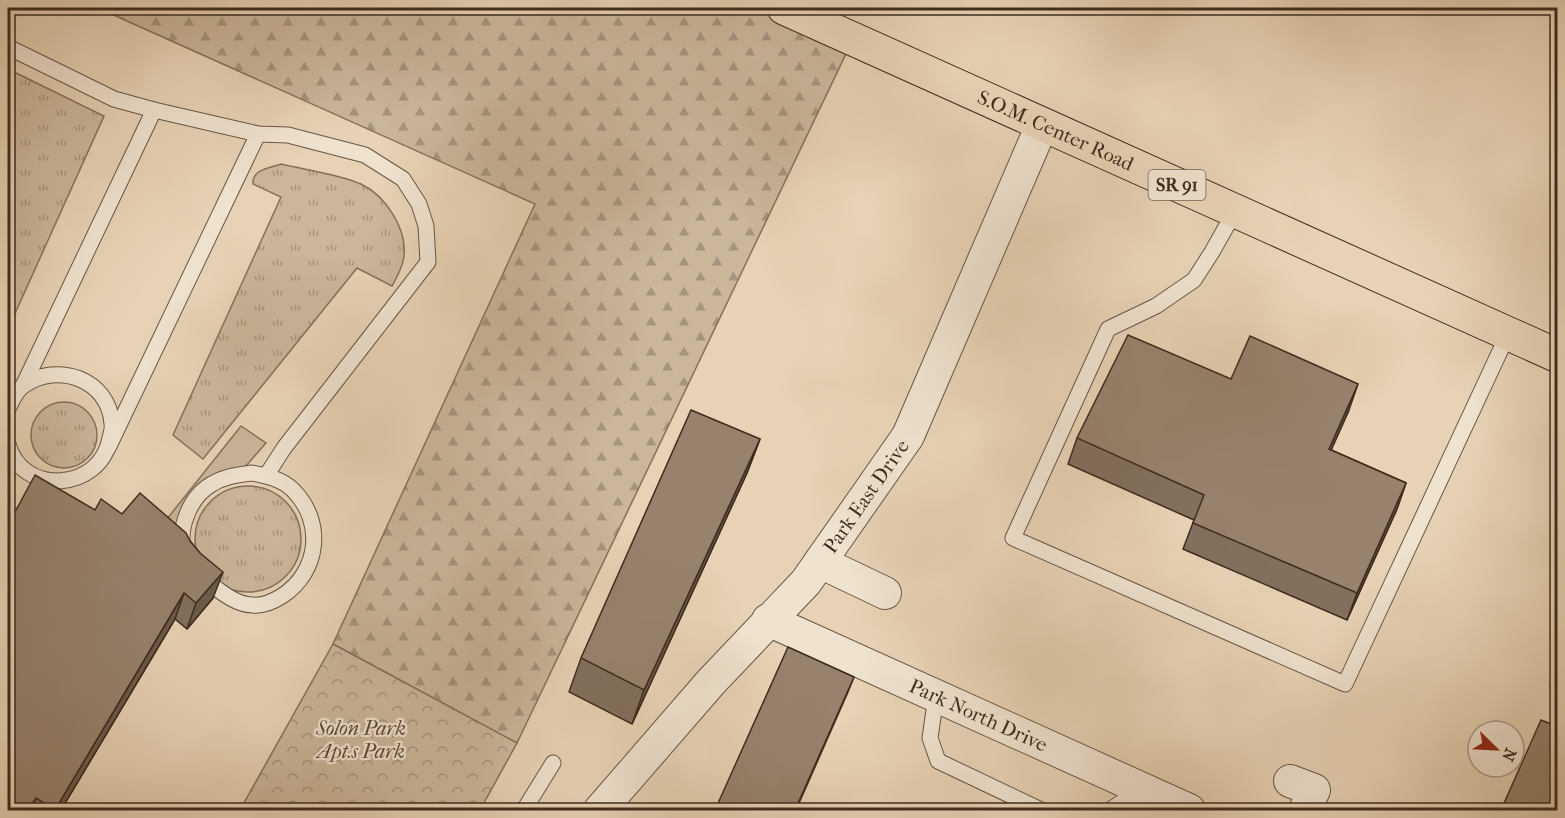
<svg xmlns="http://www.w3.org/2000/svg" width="1565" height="818" font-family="'IM FELL French Canon',serif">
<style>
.grass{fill:url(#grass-tufts);stroke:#84715c;stroke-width:1.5}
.forest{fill:url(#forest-firs);stroke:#84715c;stroke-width:1.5}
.park{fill:url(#park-crowns);stroke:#84715c;stroke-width:1.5}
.garden{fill:#cab69b;stroke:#84715c;stroke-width:1.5}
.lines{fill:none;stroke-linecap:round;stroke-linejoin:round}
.lane-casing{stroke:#685644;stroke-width:17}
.street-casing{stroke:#685644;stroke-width:34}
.primary-casing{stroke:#3e2c1e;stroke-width:35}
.lane{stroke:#efe2cf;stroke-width:15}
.street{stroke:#efe2cf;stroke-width:32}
.primary{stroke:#e7d2b5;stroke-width:33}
.wall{fill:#81705e;stroke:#3e2c1e;stroke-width:1.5}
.shaded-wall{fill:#695b4c;stroke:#3e2c1e;stroke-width:1.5}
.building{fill:#96826d;stroke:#3e2c1e;stroke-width:1.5}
.labels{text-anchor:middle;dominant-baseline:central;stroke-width:4.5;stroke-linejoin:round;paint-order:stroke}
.shield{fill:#efe2cf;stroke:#736353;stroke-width:1.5}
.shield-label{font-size:18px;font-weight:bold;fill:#3e2c1e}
.street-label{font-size:20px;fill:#3e2c1e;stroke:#efe2cf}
.park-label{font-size:20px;font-style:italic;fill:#5a4837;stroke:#efe2cf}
</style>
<defs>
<pattern id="grass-tufts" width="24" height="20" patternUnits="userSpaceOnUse" patternTransform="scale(1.5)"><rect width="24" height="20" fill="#cab69b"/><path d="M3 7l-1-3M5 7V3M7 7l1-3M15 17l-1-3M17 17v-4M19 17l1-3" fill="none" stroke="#a5947e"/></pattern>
<pattern id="forest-firs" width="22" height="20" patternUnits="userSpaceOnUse" patternTransform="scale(1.5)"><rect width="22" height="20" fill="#cab69b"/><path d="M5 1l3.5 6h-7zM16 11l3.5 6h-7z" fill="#a5947e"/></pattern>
<pattern id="park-crowns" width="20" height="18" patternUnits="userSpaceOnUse" patternTransform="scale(1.5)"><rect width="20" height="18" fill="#cab69b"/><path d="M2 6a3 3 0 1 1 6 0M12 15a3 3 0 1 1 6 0" fill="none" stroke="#a5947e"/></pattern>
</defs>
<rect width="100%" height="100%" fill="#e7d2b5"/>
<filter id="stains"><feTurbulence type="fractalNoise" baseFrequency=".00333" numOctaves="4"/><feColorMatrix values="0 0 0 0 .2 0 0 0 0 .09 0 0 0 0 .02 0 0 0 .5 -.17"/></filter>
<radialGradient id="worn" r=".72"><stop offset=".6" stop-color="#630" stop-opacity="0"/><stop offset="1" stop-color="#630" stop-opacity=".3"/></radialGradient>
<!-- grass -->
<g class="grass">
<path d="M8 69 104 116 8 329Z"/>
<path d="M281 164C306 170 339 174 361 184 386 196 407 229 404 256 403 267 397 277 392 286L357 268 203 459 173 435 281 197 253 184C252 169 270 168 281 164Z"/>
<circle cx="64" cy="435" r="33"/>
<circle cx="248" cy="539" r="53"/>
</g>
<!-- forest -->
<path class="forest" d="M98 8H784L853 39 517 743 333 644 535 204Z"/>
<!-- park -->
<path class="park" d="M333 644 517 743 480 810H240Z"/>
<!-- garden -->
<path class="garden" d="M241 426 266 443 246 466 198 488 179 524 155 534Z"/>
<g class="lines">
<!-- lane casing -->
<g class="lane-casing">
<g id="lane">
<path d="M8 47 114 99 154 110 258 134 288 135 365 155 403 179 419 204 426 226 428 262 284 448 266 476"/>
<path d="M1235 211 1212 252 1194 280 1156 306 1108 329 1013 538 1345 684 1508 334"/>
<path d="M23 386 154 110"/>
<path d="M8 409C12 401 15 392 23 386 57 361 109 379 112 424 113 428 111 433 110 438 101 491 22 497 8 444"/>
<path d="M108 448 258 134"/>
<path d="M252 473C267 476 282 479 293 490 325 522 319 572 282 596 274 601 263 606 253 605 239 605 226 596 216 588 209 582 201 577 195 570 193 567 188 563 187 559 174 534 189 497 212 484 225 476 238 475 252 473Z"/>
<path d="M936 696 930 738 938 761 1041 810"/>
<path d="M524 810 553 763"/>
<path d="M1110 810 1141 789"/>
</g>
</g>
<!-- street casing -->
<g class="street-casing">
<g id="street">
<path d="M820 562 885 593"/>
<path id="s1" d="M768 620 1189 810"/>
<path d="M1290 781 1314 790 1305 810"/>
<path id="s2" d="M600 810 711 682 806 582 908 436 1042 125"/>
</g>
</g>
<!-- primary casing -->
<g class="primary-casing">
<g id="primary">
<path id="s3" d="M784 8 1558 356"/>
</g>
</g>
<!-- lane -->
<use href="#lane" class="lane"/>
<!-- street -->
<use href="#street" class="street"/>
<!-- primary -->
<use href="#primary" class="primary"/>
</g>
<!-- wall -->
<g class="wall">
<path d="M1231 379 1349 410 1331 450 1406 483 1397 509 1347 620 1183 549 1194 520 1068 464 1077 438Z"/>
<path d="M760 439 747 473 632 724 569 692 581 658Z"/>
<path d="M95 510 122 514 190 541 200 553 213 598 187 629 175 619 61 810H8V525Z"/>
<path d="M1557 667V690L1550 687Z"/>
</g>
<!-- shaded-wall -->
<g class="shaded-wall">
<path d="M1358 384 1349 410 1320 475 1329 449Z"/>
<path d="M760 439 747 473 632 724 644 690Z"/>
<path d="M1406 483 1397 509 1347 620 1357 593Z"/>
<path d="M223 572 213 598 187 629 196 603Z"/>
<path d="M184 593 175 619 61 810H55Z"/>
<path d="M854 677 848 692 796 810H795Z"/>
<path d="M36 798 31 810H28Z"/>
</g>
<!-- building -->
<g class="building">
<path d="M1128 335 1231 379 1250 336 1358 384 1329 449 1406 483 1357 593 1193 523 1204 495 1077 438Z"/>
<path d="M691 410 760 439 644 690 581 658Z"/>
<path d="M35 475 95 510 101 499 122 514 140 493 186 533 190 541 200 553 223 572 196 603 184 593 55 810 36 798 28 810H24L8 802V525Z"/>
<path d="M788 647 854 677 795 810H715Z"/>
<path d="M1541 720 1556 726 1557 722V810H1501Z"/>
</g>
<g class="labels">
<!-- shield labels -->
<rect class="shield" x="1148.5" y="170" width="57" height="30" rx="4.5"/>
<g class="shield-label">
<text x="1177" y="185">SR 91</text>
</g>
<!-- street labels -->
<g class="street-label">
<text stroke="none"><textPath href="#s3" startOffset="298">S.O.M. Center Road</textPath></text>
<text stroke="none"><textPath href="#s2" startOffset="412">Park East Drive</textPath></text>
<text stroke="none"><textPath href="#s1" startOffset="231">Park North Drive</textPath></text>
</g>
<!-- park labels -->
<g class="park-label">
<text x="361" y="728">Solon Park<tspan x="361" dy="23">Apt.s Park</tspan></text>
</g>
</g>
<!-- margin -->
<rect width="1565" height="818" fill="none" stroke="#e7d2b5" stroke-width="30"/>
<rect x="9" y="9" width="1547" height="800" fill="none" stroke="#3e2c1e" stroke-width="3"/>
<rect x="15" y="15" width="1535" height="788" fill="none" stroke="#3e2c1e" stroke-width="1.5"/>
<!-- north arrow -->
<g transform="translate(1496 749) rotate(114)"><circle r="28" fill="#efe2cf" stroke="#a89988" stroke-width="1.5"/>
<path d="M0-4.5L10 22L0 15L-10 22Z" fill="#8f2418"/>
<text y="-9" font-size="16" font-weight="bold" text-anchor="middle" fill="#3e2c1e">N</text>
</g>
<rect width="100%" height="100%" filter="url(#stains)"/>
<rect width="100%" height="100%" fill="url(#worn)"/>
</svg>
